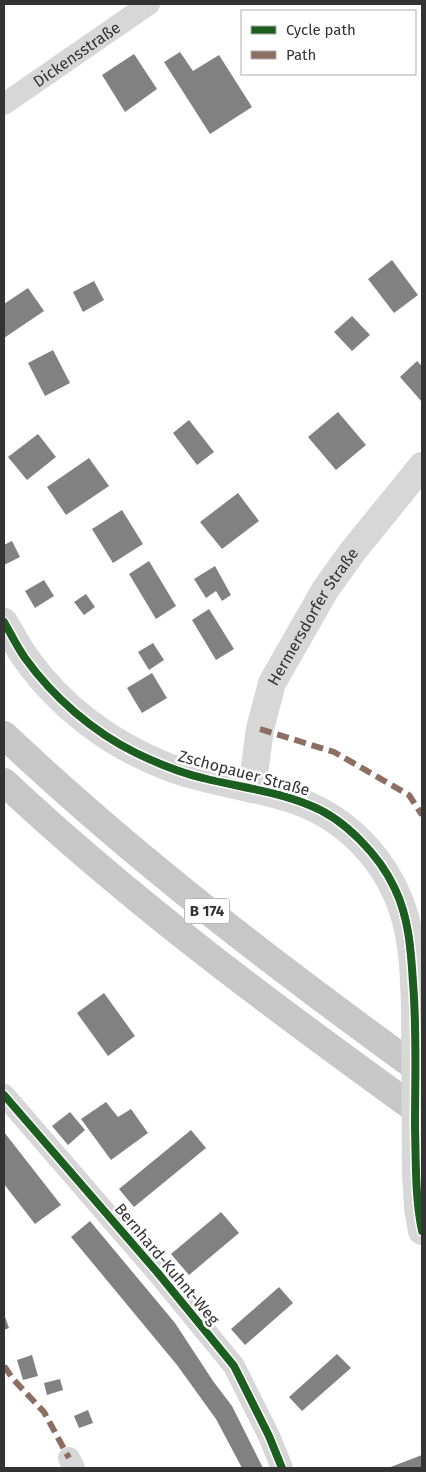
<svg xmlns="http://www.w3.org/2000/svg" width="426" height="1472" font-family="'Fira Sans',sans-serif">
<style>
.building{fill:#818181}
.lines{fill:none;stroke-linecap:round;stroke-linejoin:round}
.minor{stroke:#d7d7d7;stroke-width:22}
.tertiary{stroke:#d7d7d7;stroke-width:28}
.trunk{stroke:#c7c7c7;stroke-width:28}
.tertiary-bridge{stroke:#d7d7d7;stroke-width:28}
.quiet{stroke:#8d6e63;stroke-width:6;stroke-dasharray:12 6;stroke-linecap:butt}
.cycleway-casing{stroke:#fff;stroke-width:11}
.cycleway{stroke:#1b5e20;stroke-width:8}
.labels{text-anchor:middle;dominant-baseline:central;stroke-width:5;stroke-linejoin:round;paint-order:stroke}
.shield{fill:#fff;stroke:#707070;stroke-width:1}
.shield-label{font-size:15px;font-weight:bold;fill:#333}
.street-label{font-size:16px;fill:#333;stroke:#fff}
</style>
<rect width="100%" height="100%" fill="#fff"/>
<!-- building -->
<g class="building">
<path d="M180 52 193 71 219 55 252 107 210 134 164 62Z"/>
<path d="M134 54 157 89 125 112 102 75Z"/>
<path d="M392 260 418 295 394 313 368 279Z"/>
<path d="M94 281 104 300 83 312 73 292Z"/>
<path d="M28 288 44 311 4 338V304Z"/>
<path d="M352 316 370 335 352 351 334 332Z"/>
<path d="M53 350 70 383 45 396 28 363Z"/>
<path d="M417 361 422 366V402L400 377Z"/>
<path d="M338 412 366 445 336 470 308 437Z"/>
<path d="M189 420 214 452 197 465 173 433Z"/>
<path d="M38 434 56 457 27 480 8 457Z"/>
<path d="M89 458 109 486 66 515 47 487Z"/>
<path d="M238 493 259 521 222 549 200 522Z"/>
<path d="M122 510 143 544 113 563 92 529Z"/>
<path d="M12 541 20 557 4 565V545Z"/>
<path d="M149 561 176 606 156 619 129 574Z"/>
<path d="M215 566 231 595 222 601 216 591 206 598 194 579Z"/>
<path d="M44 580 54 596 35 608 25 591Z"/>
<path d="M86 594 95 607 84 615 74 602Z"/>
<path d="M209 609 234 649 216 660 192 620Z"/>
<path d="M153 643 164 660 149 670 138 652Z"/>
<path d="M152 673 167 698 142 713 127 688Z"/>
<path d="M104 993 135 1036 108 1056 77 1013Z"/>
<path d="M106 1102 118 1117 131 1109 148 1133 111 1160 81 1119Z"/>
<path d="M70 1112 85 1130 68 1145 52 1126Z"/>
<path d="M191 1130 206 1148 134 1207 119 1189Z"/>
<path d="M4 1132 61 1205 35 1224 4 1184Z"/>
<path d="M221 1212 239 1233 189 1275 171 1254Z"/>
<path d="M90 1221 175 1323 213 1381 232 1406 263 1468H242L216 1419 177 1365 71 1237Z"/>
<path d="M279 1287 293 1303 245 1345 231 1329Z"/>
<path d="M4 1314 9 1328 4 1330Z"/>
<path d="M337 1354 351 1368 302 1411 289 1397Z"/>
<path d="M32 1355 38 1376 23 1380 17 1360Z"/>
<path d="M60 1379 63 1390 47 1395 44 1383Z"/>
<path d="M88 1410 93 1423 79 1428 74 1416Z"/>
<path d="M422 1455V1468H388Z"/>
</g>
<g class="lines">
<!-- minor -->
<g class="minor">
<path id="s1" d="M4 104 149 4"/>
<path d="M4 1095 157 1272 234 1366 269 1436 282 1468"/>
<path d="M69 1458 74 1468"/>
</g>
<!-- tertiary -->
<g class="tertiary">
<path d="M4 622C11 633 17 646 25 657 60 707 111 745 168 767 204 781 243 785 281 796 353 815 402 874 411 947 414 966 414 985 415 1004"/>
<path id="s2" d="M252 789 260 729 272 683 325 590 353 551 422 466"/>
<path d="M416 1175 418 1208 422 1231"/>
</g>
<!-- trunk -->
<g class="trunk">
<path d="M4 735C134 858 277 967 422 1072"/>
<path d="M4 782C134 904 278 1010 422 1114"/>
</g>
<!-- tertiary-bridge -->
<path class="tertiary-bridge" d="M415 1004 416 1175"/>
<!-- quiet -->
<g class="quiet">
<path d="M260 729 334 752 409 795 422 815"/>
<path d="M4 1366 13 1379 44 1412 69 1458"/>
</g>
<!-- cycleway casing -->
<g class="cycleway-casing">
<g id="cycleway">
<path d="M4 622C11 634 17 647 25 658 53 697 93 732 136 753 157 763 180 773 203 778 238 787 276 791 309 805 344 818 380 856 395 889 409 918 411 951 413 983 417 1031 415 1079 415 1127 416 1162 415 1197 422 1231"/>
<path d="M4 1095 157 1272 234 1366 269 1436 282 1468"/>
</g>
</g>
<!-- cycleway -->
<use href="#cycleway" class="cycleway"/>
</g>
<g class="labels">
<!-- shield labels -->
<rect class="shield" x="184.5" y="898.5" width="45" height="25" rx="4"/>
<g class="shield-label">
<text x="207" y="911">B 174</text>
</g>
<!-- street labels -->
<g class="street-label">
<text stroke="none"><textPath href="#s1" startOffset="88">Dickensstraße</textPath></text>
<text stroke="none"><textPath href="#s2" startOffset="186">Hermersdorfer Straße</textPath></text>
<text transform="translate(244 773) rotate(15)">Zschopauer Straße</text>
<text transform="translate(167 1264) rotate(50)">Bernhard-Kuhnt-Weg</text>
</g>
</g>
<!-- border -->
<rect width="426" height="1472" fill="none" stroke="#333333" stroke-width="10"/>
<!-- legend -->
<rect x="241" y="10" width="175" height="65" fill="#ffffff" stroke="#adadad"/>
<rect x="251" y="26" width="25" height="8" fill="#1b5e20" stroke="#adadad"/>
<text x="286" y="35" font-size="15" fill="#333333">Cycle path</text>
<rect x="251" y="51" width="25" height="8" fill="#8d6e63" stroke="#adadad"/>
<text x="286" y="60" font-size="15" fill="#333333">Path</text>
</svg>
